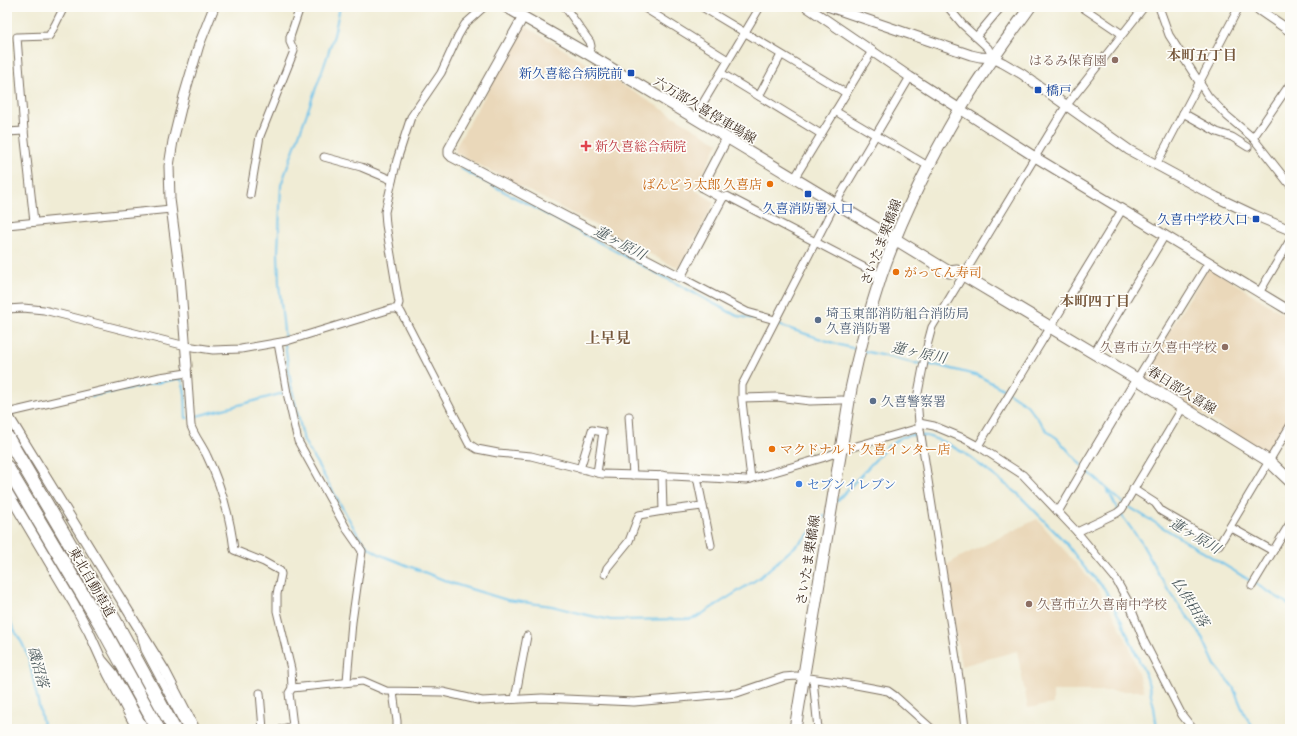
<svg xmlns="http://www.w3.org/2000/svg" width="1297" height="736" font-family="'IM FELL French Canon','Noto Serif JP',serif">
<style>
.built{fill:#ead8ba}
.lines{fill:none;stroke-linecap:round;stroke-linejoin:round}
.stream{stroke:#6ec3eb;stroke-width:2}
.minor-casing{stroke:#7a6e5e;stroke-width:9}
.tertiary-casing{stroke:#7a6e5e;stroke-width:11}
.secondary-casing{stroke:#7a6e5e;stroke-width:12}
.primary-casing{stroke:#7a6e5e;stroke-width:13}
.motorway-casing{stroke:#7a6e5e;stroke-width:15}
.minor{stroke:#fff;stroke-width:7}
.tertiary{stroke:#fff;stroke-width:9}
.secondary{stroke:#fff;stroke-width:10}
.primary{stroke:#fff;stroke-width:11}
.motorway{stroke:#fff;stroke-width:13}
.education-dot{fill:#8d6e63;stroke:#fdfcf7;stroke-width:1.5}
.transit-dot{fill:#1a4fb4;stroke:#fdfcf7;stroke-width:1.5}
.health-dot{fill:#e0444e;stroke:#fdfcf7;stroke-width:1.5}
.food-dot{fill:#e8710a;stroke:#fdfcf7;stroke-width:1.5}
.service-dot{fill:#5c6f8a;stroke:#fdfcf7;stroke-width:1.5}
.shop-dot{fill:#3f7fe0;stroke:#fdfcf7;stroke-width:1.5}
.labels{text-anchor:middle;dominant-baseline:central;stroke-width:3.5;stroke-linejoin:round;paint-order:stroke}
.education-label{font-size:13px;fill:#785e54;stroke:#fdfcf7;text-anchor:end}
.transit-label{font-size:13px;fill:#164399;stroke:#fdfcf7;text-anchor:end}
.street-label{font-size:13px;fill:#3b2a1e;stroke:#fdfcf7}
.health-label{font-size:13px;fill:#be3a42;stroke:#fdfcf7;text-anchor:start}
.food-label{font-size:13px;fill:#c56008;stroke:#fdfcf7;text-anchor:start}
.service-label{font-size:13px;fill:#4e5e75;stroke:#fdfcf7;text-anchor:start}
.shop-label{font-size:13px;fill:#366cbe;stroke:#fdfcf7;text-anchor:start}
.neighbourhood-label{font-size:14px;font-weight:bold;fill:#76573b;stroke:#fdfcf7}
.water-label{font-size:14px;font-style:italic;fill:#4a585c;stroke:#fdfcf7}
.quarter-label{font-size:15px;font-weight:bold;fill:#76573b;stroke:#fdfcf7}
</style>
<rect width="100%" height="100%" fill="#fdfcf7"/>
<filter id="ink" filterUnits="userSpaceOnUse"><feTurbulence type="fractalNoise" baseFrequency=".025" numOctaves="2"/><feDisplacementMap in="SourceGraphic" scale="8" xChannelSelector="R" yChannelSelector="G"/><feConvolveMatrix kernelMatrix="1 2 1 2 8 2 1 2 1" color-interpolation-filters="sRGB"/></filter>
<filter id="wash" filterUnits="userSpaceOnUse"><feTurbulence type="fractalNoise" baseFrequency=".012" numOctaves="4" result="noise"/><feDisplacementMap in="SourceGraphic" scale="16" xChannelSelector="R" yChannelSelector="G"/><feGaussianBlur stdDeviation="0.9" result="paint"/><feColorMatrix in="noise" values="0 0 0 0 0 0 0 0 0 0 0 0 0 0 0 0 0 1.4 0 .05"/><feComposite in="paint" operator="in"/></filter>
<g filter="url(#wash)">
<rect width="100%" height="100%" fill="#f0ecd5"/>
<!-- built -->
<g class="built">
<path d="M525 26 718 143 695 190 713 201 714 204 680 267 677 268 456 153 455 148Z"/>
<path d="M1212 269 1290 318V423L1271 453 1268 454 1145 379 1142 375 1207 270Z"/>
<path d="M1037 519 1099 590 1115 618 1129 645 1144 691H1053V704L1028 708 1017 651 961 666 945 566 960 557Z"/>
</g>
<g class="lines">
<!-- stream -->
<g class="stream">
<path d="M460 168 737 316 767 321"/>
<path d="M775 324 840 345 856 349"/>
<path d="M285 340 279 284 278 252 281 185 326 60 334 35 340 7"/>
<path d="M285 344 291 385 304 441 358 535 369 548 381 555 454 584 507 600 552 606 587 615 611 620 690 619 697 617 759 578 807 536 825 515"/>
<path d="M864 351 913 363 940 366 979 376 1003 389 1027 405 1048 432 1057 438 1081 465"/>
<path d="M92 396 176 379H181C187 389 185 407 186 418H188"/>
<path d="M193 417 284 393"/>
<path d="M1085 469 1123 503"/>
<path d="M1108 491 1118 510"/>
<path d="M837 501 888 446 902 437 912 435 927 436 944 442 964 453 1017 493 1066 543 1084 567 1104 588 1121 620 1147 678 1154 707 1157 729"/>
<path d="M1126 505 1290 605"/>
<path d="M1120 513 1141 542 1159 575 1178 604 1195 626 1203 639 1215 665 1233 687 1245 715 1254 729"/>
<path d="M7 613 13 628 22 643 28 656 44 729"/>
</g>
</g>
</g>
<g filter="url(#ink)">
<g class="lines">
<!-- minor casing -->
<g class="minor-casing">
<g id="minor">
<path d="M565 7 590 42 591 46 588 54"/>
<path d="M643 7 728 60"/>
<path d="M702 7 846 93"/>
<path d="M948 7 963 25 988 48 993 58"/>
<path d="M1082 7 1122 34"/>
<path d="M1159 7 1169 35 1208 96 1227 116 1253 138 1290 185"/>
<path d="M976 37 1001 7"/>
<path d="M721 73 821 134"/>
<path d="M759 96 781 55"/>
<path d="M835 111 923 163"/>
<path d="M1183 113 1217 132 1232 137 1248 147"/>
<path d="M694 118 760 7"/>
<path d="M7 132 24 131"/>
<path d="M1253 138 1290 84"/>
<path d="M324 157 361 167 392 180"/>
<path d="M1156 165 1239 7"/>
<path d="M794 179 872 51"/>
<path d="M250 195 260 136 294 51 290 42V37L300 7"/>
<path d="M722 198 727 196 875 273"/>
<path d="M34 222 24 131 17 37 49 36 55 25 64 7"/>
<path d="M7 225 171 209"/>
<path d="M680 277 747 312 775 320"/>
<path d="M1259 293 1290 240"/>
<path d="M7 309 23 308 44 310 186 346 213 350 241 349 287 341 391 309H397L401 312 469 444 477 449 498 453 531 456 602 474 673 476 747 480 822 458 846 449 919 428"/>
<path d="M397 309 399 303 386 225 385 212 390 190 397 160 411 117 441 73 458 36 465 24 484 7"/>
<path d="M278 343 287 393 298 441 346 528 362 551 352 622 347 681"/>
<path d="M1094 353 1165 235"/>
<path d="M187 366 191 426C195 437 202 445 207 456 222 487 230 515 234 550L264 562 280 571 281 574 277 594V611L291 669 292 688 289 693 293 726 282 729"/>
<path d="M1137 379 1209 262"/>
<path d="M742 398 777 397 810 401 842 400"/>
<path d="M7 413 160 377 187 373"/>
<path d="M629 416 633 475"/>
<path d="M919 423 934 426 963 438 978 446 1023 475 1077 532 1115 578 1129 603 1144 641 1182 715 1193 729"/>
<path d="M978 446 1122 210"/>
<path d="M580 469 592 430 603 432 597 473"/>
<path d="M662 475 663 511 702 506"/>
<path d="M697 477 711 545"/>
<path d="M751 479 742 401V385L835 204 910 77"/>
<path d="M1133 489 1155 503 1161 511 1219 545 1290 426"/>
<path d="M1058 512 1085 466"/>
<path d="M1230 527 1273 551"/>
<path d="M1077 532 1117 513 1122 509 1183 407"/>
<path d="M605 574 607 568 629 541 639 515 663 511"/>
<path d="M1252 586 1290 523"/>
<path d="M141 635 145 650 187 729"/>
<path d="M104 661 114 673 145 729"/>
<path d="M813 679 818 729"/>
<path d="M292 688 363 681 386 691 443 692 482 701 542 698 634 702 737 693 784 677 796 676 856 685 888 691 895 696 932 729"/>
<path d="M393 692 397 721V729"/>
<path d="M260 693 263 729"/>
<path d="M515 699 527 636"/>
<path d="M965 729 960 684 919 423 917 398 928 342 932 327 1066 106 1144 7"/>
</g>
</g>
<!-- tertiary casing -->
<g class="tertiary-casing">
<g id="tertiary">
<path d="M807 7 910 77 1035 157 1290 311"/>
<path d="M830 7 971 55 980 57 993 58 1003 63 1022 74 1129 150 1216 197 1254 215 1290 230"/>
<path d="M1255 7 1290 31"/>
<path d="M523 17 449 149V154L452 157 680 277 722 198 704 188 702 186 727 138"/>
<path d="M187 366 180 276 170 199 169 166 173 141 184 96 199 45 214 7"/>
<path d="M7 414 165 671 195 729"/>
<path d="M1085 466 1137 379"/>
<path d="M7 491 74 604 89 632 108 674 137 729"/>
</g>
</g>
<!-- secondary casing -->
<g class="secondary-casing">
<path id="secondary" d="M506 7 588 54 890 236"/>
</g>
<!-- primary casing -->
<g class="primary-casing">
<g id="primary">
<path d="M890 236 949 272 957 271 963 275 1137 379 1269 461 1290 481"/>
<path d="M795 729 851 389C859 351 869 313 881 276 901 218 929 162 960 109 981 74 1006 40 1030 7"/>
</g>
</g>
<!-- motorway casing -->
<g class="motorway-casing">
<g id="motorway">
<path d="M7 437 115 621 174 729"/>
<path d="M7 467 102 627 158 729"/>
</g>
</g>
<!-- minor -->
<use href="#minor" class="minor"/>
<!-- tertiary -->
<use href="#tertiary" class="tertiary"/>
<!-- secondary -->
<use href="#secondary" class="secondary"/>
<!-- primary -->
<use href="#primary" class="primary"/>
<!-- motorway -->
<use href="#motorway" class="motorway"/>
</g>
</g>
<!-- markers -->
<g class="education-dot">
<circle cx="1115" cy="60" r="4"/>
<circle cx="1225" cy="347" r="4"/>
<circle cx="1029" cy="604" r="4"/>
</g>
<g class="transit-dot">
<rect x="627" y="69" width="8" height="8" rx="2"/>
<rect x="1034" y="86" width="8" height="8" rx="2"/>
<rect x="804" y="190" width="8" height="8" rx="2"/>
<rect x="1252" y="215" width="8" height="8" rx="2"/>
</g>
<path class="health-dot" d="M584 140h4v4h4v4h-4v4h-4v-4h-4v-4h4z"/>
<g class="food-dot">
<circle cx="770" cy="184" r="4"/>
<circle cx="896" cy="272" r="4"/>
<circle cx="772" cy="449" r="4"/>
</g>
<g class="service-dot">
<circle cx="818" cy="320" r="4"/>
<circle cx="873" cy="401" r="4"/>
</g>
<circle class="shop-dot" cx="799" cy="484" r="4"/>
<g class="labels">
<!-- education labels -->
<g class="education-label">
<text x="1107" y="60">はるみ保育園</text>
<text x="1217" y="347">久喜市立久喜中学校</text>
<text x="1037" y="604" text-anchor="start">久喜市立久喜南中学校</text>
</g>
<!-- transit labels -->
<g class="transit-label">
<text x="623" y="73">新久喜総合病院前</text>
<text x="1046" y="90" text-anchor="start">橋戸</text>
<text x="808" y="208" text-anchor="middle">久喜消防署入口</text>
<text x="1248" y="219">久喜中学校入口</text>
</g>
<!-- street labels -->
<g class="street-label">
<text transform="translate(705 110) rotate(31)">六万部久喜停車場線</text>
<text transform="translate(881 242) rotate(-69)">さいたま栗橋線</text>
<text transform="translate(1182 390) rotate(32)">春日部久喜線</text>
<text transform="translate(808 560) rotate(-81)">さいたま栗橋線</text>
<text transform="translate(92 582) rotate(60)">東北自動車道</text>
</g>
<!-- health labels -->
<g class="health-label">
<text x="595" y="146">新久喜総合病院</text>
</g>
<!-- food labels -->
<g class="food-label">
<text x="762" y="184" text-anchor="end">ばんどう太郎 久喜店</text>
<text x="904" y="272">がってん寿司</text>
<text x="780" y="449">マクドナルド 久喜インター店</text>
</g>
<!-- service labels -->
<g class="service-label">
<text x="826" y="313">埼玉東部消防組合消防局<tspan x="826" dy="15">久喜消防署</tspan></text>
<text x="881" y="401">久喜警察署</text>
</g>
<!-- shop labels -->
<g class="shop-label">
<text x="807" y="484">セブンイレブン</text>
</g>
<!-- neighbourhood labels -->
<g class="neighbourhood-label">
<text x="1202" y="55">本町五丁目</text>
<text x="1095" y="301">本町四丁目</text>
</g>
<!-- water labels -->
<g class="water-label">
<text transform="translate(620 243) rotate(28)">蓮ヶ原川</text>
<text transform="translate(919 353) rotate(12)">蓮ヶ原川</text>
<text transform="translate(1195 536) rotate(31)">蓮ヶ原川</text>
<text transform="translate(1190 602) rotate(57)">仏供田落</text>
<text transform="translate(38 667) rotate(74)">磯沼落</text>
</g>
<!-- quarter labels -->
<g class="quarter-label">
<text x="608" y="338">上早見</text>
</g>
</g>
<!-- margin -->
<rect width="1297" height="736" fill="none" stroke="#fdfcf7" stroke-width="24"/>
</svg>
